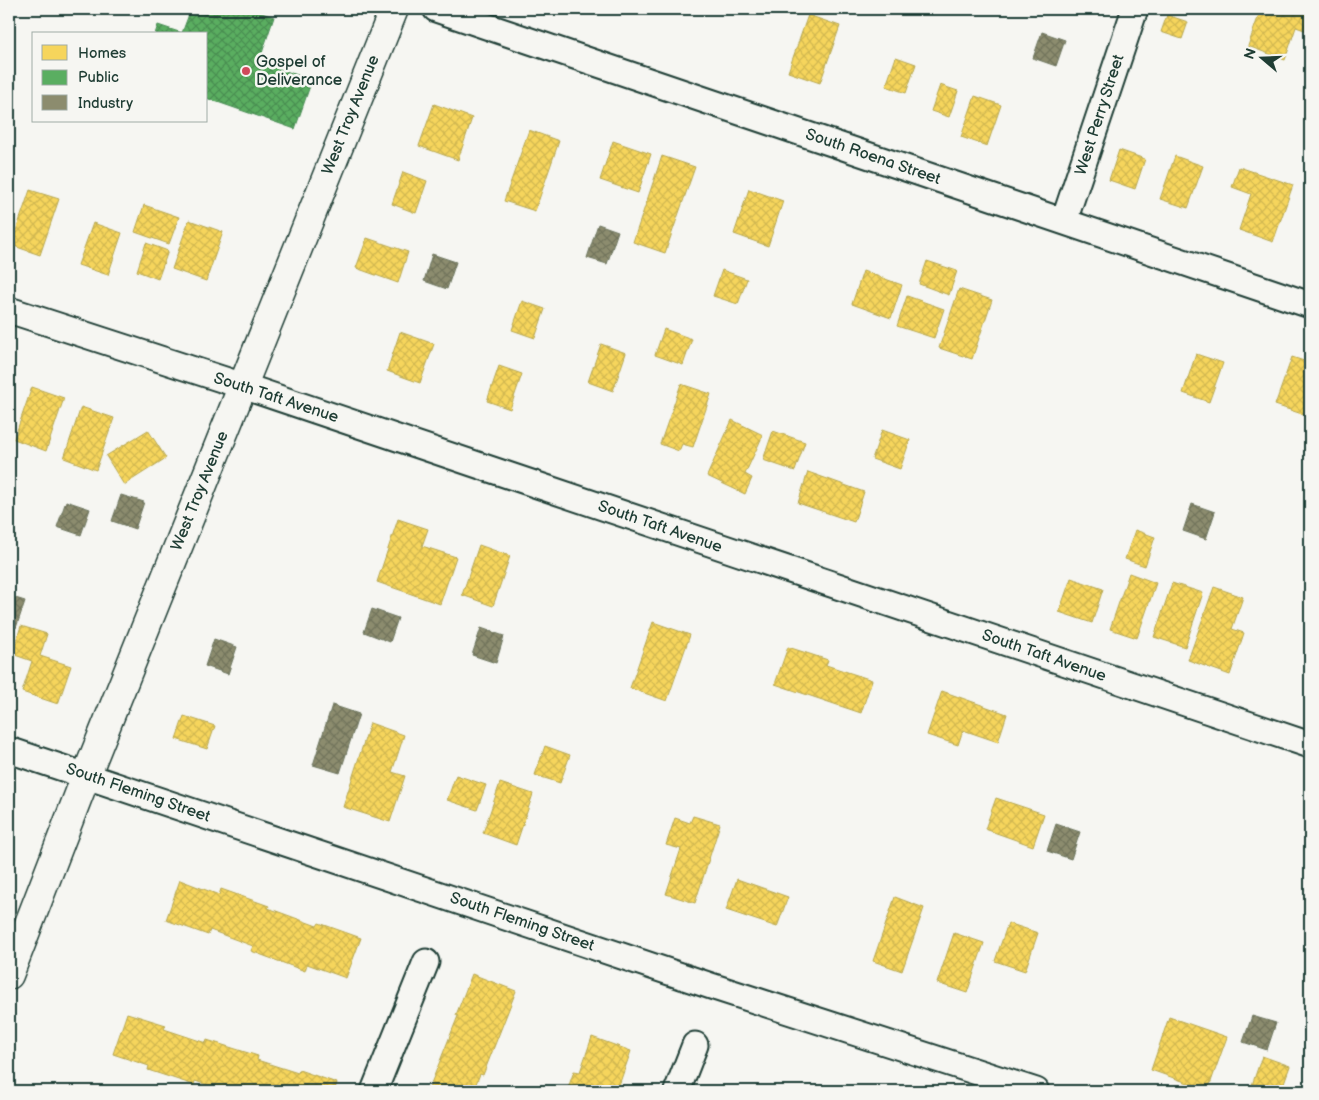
<svg xmlns="http://www.w3.org/2000/svg" width="1319" height="1100" font-family="'Balsamiq Sans',sans-serif">
<style>
.homes{fill:url(#homes-cross-hatch);stroke:#b6a750}
.public{fill:url(#public-cross-hatch);stroke:#488c54}
.industry{fill:url(#industry-cross-hatch);stroke:#6b745d}
.lines{fill:none;stroke-linecap:round;stroke-linejoin:round}
.minor-casing{stroke:#1f3d34;stroke-width:29}
.tertiary-casing{stroke:#1f3d34;stroke-width:31}
.minor{stroke:#f6f6f2;stroke-width:25}
.tertiary{stroke:#f6f6f2;stroke-width:28}
.poi-dot{fill:#d1495b;stroke:#f6f6f2;stroke-width:2}
.labels{text-anchor:middle;dominant-baseline:central;stroke-width:5;stroke-linejoin:round;paint-order:stroke}
.poi-label{font-size:16px;fill:#1f3d34;stroke:#f6f6f2;text-anchor:start}
.street-label{font-size:16px;fill:#1f3d34;stroke:#f6f6f2}
</style>
<defs>
<pattern id="homes-cross-hatch" width="8" height="8" patternUnits="userSpaceOnUse" patternTransform="scale(1.25)"><rect width="8" height="8" fill="#f6d55c"/><path d="M0 0l8 8M0 8l8-8" fill="none" stroke="#d2b851"/></pattern>
<pattern id="public-cross-hatch" width="8" height="8" patternUnits="userSpaceOnUse" patternTransform="scale(1.25)"><rect width="8" height="8" fill="#5aae61"/><path d="M0 0l8 8M0 8l8-8" fill="none" stroke="#4a8f51"/></pattern>
<pattern id="industry-cross-hatch" width="8" height="8" patternUnits="userSpaceOnUse" patternTransform="scale(1.25)"><rect width="8" height="8" fill="#8c8c6e"/><path d="M0 0l8 8M0 8l8-8" fill="none" stroke="#72745b"/></pattern>
</defs>
<rect width="100%" height="100%" fill="#f6f6f2"/>
<filter id="ink" filterUnits="userSpaceOnUse"><feTurbulence type="fractalNoise" baseFrequency=".02" numOctaves="2"/><feDisplacementMap in="SourceGraphic" scale="10" xChannelSelector="R" yChannelSelector="G"/><feConvolveMatrix kernelMatrix="1 2 1 2 8 2 1 2 1" color-interpolation-filters="sRGB"/></filter>
<g filter="url(#ink)">
<!-- homes -->
<g class="homes">
<path d="M1261 9H1310V32L1296 27 1285 60 1248 46Z"/>
<path d="M808 15 840 26 820 83 788 72Z"/>
<path d="M1167 15 1188 22 1182 39 1161 32Z"/>
<path d="M896 57 916 64 906 93 886 86Z"/>
<path d="M940 85 958 91 949 117 931 111Z"/>
<path d="M975 96 1001 105 987 146 961 137Z"/>
<path d="M434 104 472 118 458 160 419 146Z"/>
<path d="M529 130 559 141 535 211 504 201Z"/>
<path d="M613 141 651 154 638 193 600 180Z"/>
<path d="M1119 150 1145 159 1135 189 1109 180Z"/>
<path d="M662 156 695 167 665 253 633 242Z"/>
<path d="M1175 156 1203 166 1188 208 1160 199Z"/>
<path d="M1239 167 1293 185 1273 242 1239 230 1251 194 1232 187Z"/>
<path d="M403 172 427 181 416 213 392 204Z"/>
<path d="M749 189 783 201 768 246 734 234Z"/>
<path d="M30 190 59 199 40 255 11 245Z"/>
<path d="M144 205 179 217 169 244 135 232Z"/>
<path d="M189 220 223 232 206 281 172 269Z"/>
<path d="M93 223 122 233 108 275 78 265Z"/>
<path d="M367 238 408 252 398 283 356 268Z"/>
<path d="M146 243 168 251 158 279 137 271Z"/>
<path d="M927 261 957 271 949 295 919 284Z"/>
<path d="M722 270 747 279 738 304 713 296Z"/>
<path d="M863 271 902 285 891 318 852 304Z"/>
<path d="M959 289 992 300 972 359 939 348Z"/>
<path d="M907 296 944 309 934 338 897 326Z"/>
<path d="M522 301 545 309 535 338 512 330Z"/>
<path d="M664 329 692 339 683 365 655 355Z"/>
<path d="M400 332 434 344 420 383 387 371Z"/>
<path d="M601 344 626 353 613 391 588 382Z"/>
<path d="M1196 354 1223 363 1209 402 1183 393Z"/>
<path d="M1292 357 1310 363V409L1308 416 1275 405Z"/>
<path d="M499 366 522 374 510 409 487 401Z"/>
<path d="M681 384 711 394 693 447 682 444 679 451 660 444Z"/>
<path d="M32 387 64 398 46 451 14 439Z"/>
<path d="M81 407 114 418 96 470 64 458Z"/>
<path d="M732 420 763 435 745 474 752 478 745 494 707 476Z"/>
<path d="M148 430 166 458 124 485 106 456Z"/>
<path d="M882 430 910 440 900 469 872 459Z"/>
<path d="M773 431 805 442 795 471 763 460Z"/>
<path d="M808 472 864 492 854 522 798 503Z"/>
<path d="M398 519 428 529 422 546 456 557 440 604 377 582Z"/>
<path d="M1135 530 1155 537 1145 566 1125 559Z"/>
<path d="M479 545 510 556 493 606 462 595Z"/>
<path d="M1129 573 1156 583 1137 638 1110 629Z"/>
<path d="M1071 578 1103 589 1092 623 1059 612Z"/>
<path d="M1172 583 1203 593 1185 647 1154 637Z"/>
<path d="M1214 587 1243 597 1232 629 1244 633 1230 675 1188 660Z"/>
<path d="M653 622 690 635 667 701 630 688Z"/>
<path d="M21 626 47 634 40 656 71 666 58 704 22 692 32 661 12 654Z"/>
<path d="M788 647 828 660 826 665 872 680 861 713 775 684Z"/>
<path d="M942 691 1007 714 998 742 963 730 958 745 927 735Z"/>
<path d="M184 716 215 726 207 749 176 739Z"/>
<path d="M370 723 404 735 392 772 405 776 390 822 343 807Z"/>
<path d="M545 746 570 755 560 783 535 775Z"/>
<path d="M456 775 486 785 477 810 447 800Z"/>
<path d="M500 783 533 794 516 845 483 833Z"/>
<path d="M996 798 1044 814 1033 846 985 829Z"/>
<path d="M693 816 720 824 695 903 666 894 681 849 666 845 675 818 690 823Z"/>
<path d="M737 879 788 897 777 927 726 910Z"/>
<path d="M180 880 219 895 221 889 269 906 268 908 317 926 319 923 361 938 346 978 307 964 305 971 251 951 253 946 210 930 208 935 166 920Z"/>
<path d="M895 897 924 908 902 971 873 961Z"/>
<path d="M1008 923 1038 933 1025 971 995 961Z"/>
<path d="M954 933 984 943 967 993 937 983Z"/>
<path d="M472 974 516 991 483 1075 480 1074 473 1091H428L458 1016 456 1015Z"/>
<path d="M127 1013 166 1025 164 1029 206 1043 207 1040 258 1056 257 1060 298 1073 299 1070 337 1083 334 1091H226L195 1081 194 1085 148 1070 149 1066 113 1054Z"/>
<path d="M1169 1017 1227 1037 1208 1090 1151 1070Z"/>
<path d="M592 1037 631 1051 618 1088 614 1087 612 1091H567L574 1071 580 1072Z"/>
<path d="M1262 1056 1290 1066 1281 1091H1250Z"/>
</g>
<!-- public -->
<path class="public" d="M191 9H249L274 17 259 62 312 80 295 129 206 98V34H155L158 25 182 33Z"/>
<!-- industry -->
<g class="industry">
<path d="M1042 32 1065 40 1056 66 1033 58Z"/>
<path d="M598 224 618 231 607 264 587 258Z"/>
<path d="M432 254 456 262 447 289 424 281Z"/>
<path d="M121 495 144 502 135 529 112 521Z"/>
<path d="M66 501 90 509 81 535 57 527Z"/>
<path d="M1192 504 1215 512 1206 539 1183 531Z"/>
<path d="M9 596 25 601 16 628 9 625Z"/>
<path d="M372 609 398 618 390 642 364 632Z"/>
<path d="M481 628 504 636 496 663 472 655Z"/>
<path d="M214 639 237 647 228 674 205 666Z"/>
<path d="M332 705 359 714 340 773 313 765Z"/>
<path d="M1056 824 1080 832 1071 859 1047 851Z"/>
<path d="M1252 1016 1276 1023 1267 1050 1243 1042Z"/>
</g>
<g class="lines">
<!-- minor casing -->
<g class="minor-casing">
<g id="minor">
<path d="M436 9 1310 305"/>
<path d="M1064 221 1135 9"/>
<path d="M9 310 243 386 1310 745"/>
<path d="M9 750 711 986 1036 1091"/>
<path d="M374 1091 426 962"/>
<path d="M677 1091 695 1045"/>
</g>
</g>
<!-- tertiary casing -->
<g class="tertiary-casing">
<path id="tertiary" d="M9 975 86 776 394 9"/>
</g>
<!-- minor -->
<use href="#minor" class="minor"/>
<!-- tertiary -->
<use href="#tertiary" class="tertiary"/>
</g>
</g>
<!-- markers -->
<circle class="poi-dot" cx="246" cy="71" r="5"/>
<g class="labels">
<!-- poi labels -->
<g class="poi-label">
<text x="256" y="62">Gospel of<tspan x="256" dy="18">Deliverance</tspan></text>
</g>
<!-- street labels -->
<g class="street-label">
<text transform="translate(351 115) rotate(-68)">West Troy Avenue</text>
<text transform="translate(1100 115) rotate(-72)">West Perry Street</text>
<text transform="translate(873 157) rotate(19)">South Roena Street</text>
<text transform="translate(276 398) rotate(18)">South Taft Avenue</text>
<text transform="translate(200 491) rotate(-68)">West Troy Avenue</text>
<text transform="translate(660 527) rotate(19)">South Taft Avenue</text>
<text transform="translate(1044 656) rotate(19)">South Taft Avenue</text>
<text transform="translate(138 793) rotate(19)">South Fleming Street</text>
<text transform="translate(522 922) rotate(19)">South Fleming Street</text>
</g>
</g>
<!-- margin -->
<rect width="1319" height="1100" fill="none" stroke="#f6f6f2" stroke-width="30"/>
<rect x="15" y="15" width="1289" height="1070" fill="none" stroke="#1f3d34" stroke-width="2" filter="url(#ink)"/>
<!-- legend -->
<rect x="32" y="32" width="175" height="90" fill="#f6f6f2" stroke="#a0aca6"/>
<rect x="42" y="45" width="25" height="15" fill="#f6d55c" stroke="#a0aca6"/>
<text x="78" y="58" font-size="15" fill="#1f3d34">Homes</text>
<rect x="42" y="70" width="25" height="15" fill="#5aae61" stroke="#a0aca6"/>
<text x="78" y="82" font-size="15" fill="#1f3d34">Public</text>
<rect x="42" y="95" width="25" height="15" fill="#8c8c6e" stroke="#a0aca6"/>
<text x="78" y="108" font-size="15" fill="#1f3d34">Industry</text>
<!-- north arrow -->
<g transform="translate(1262 58) rotate(289)" stroke="#f6f6f2" stroke-width="4" paint-order="stroke">
<path d="M0-4L9 19L0 12L-9 19Z" fill="#1f3d34"/>
<text y="-8" font-size="14" font-weight="bold" text-anchor="middle" fill="#1f3d34">N</text>
</g>
</svg>
